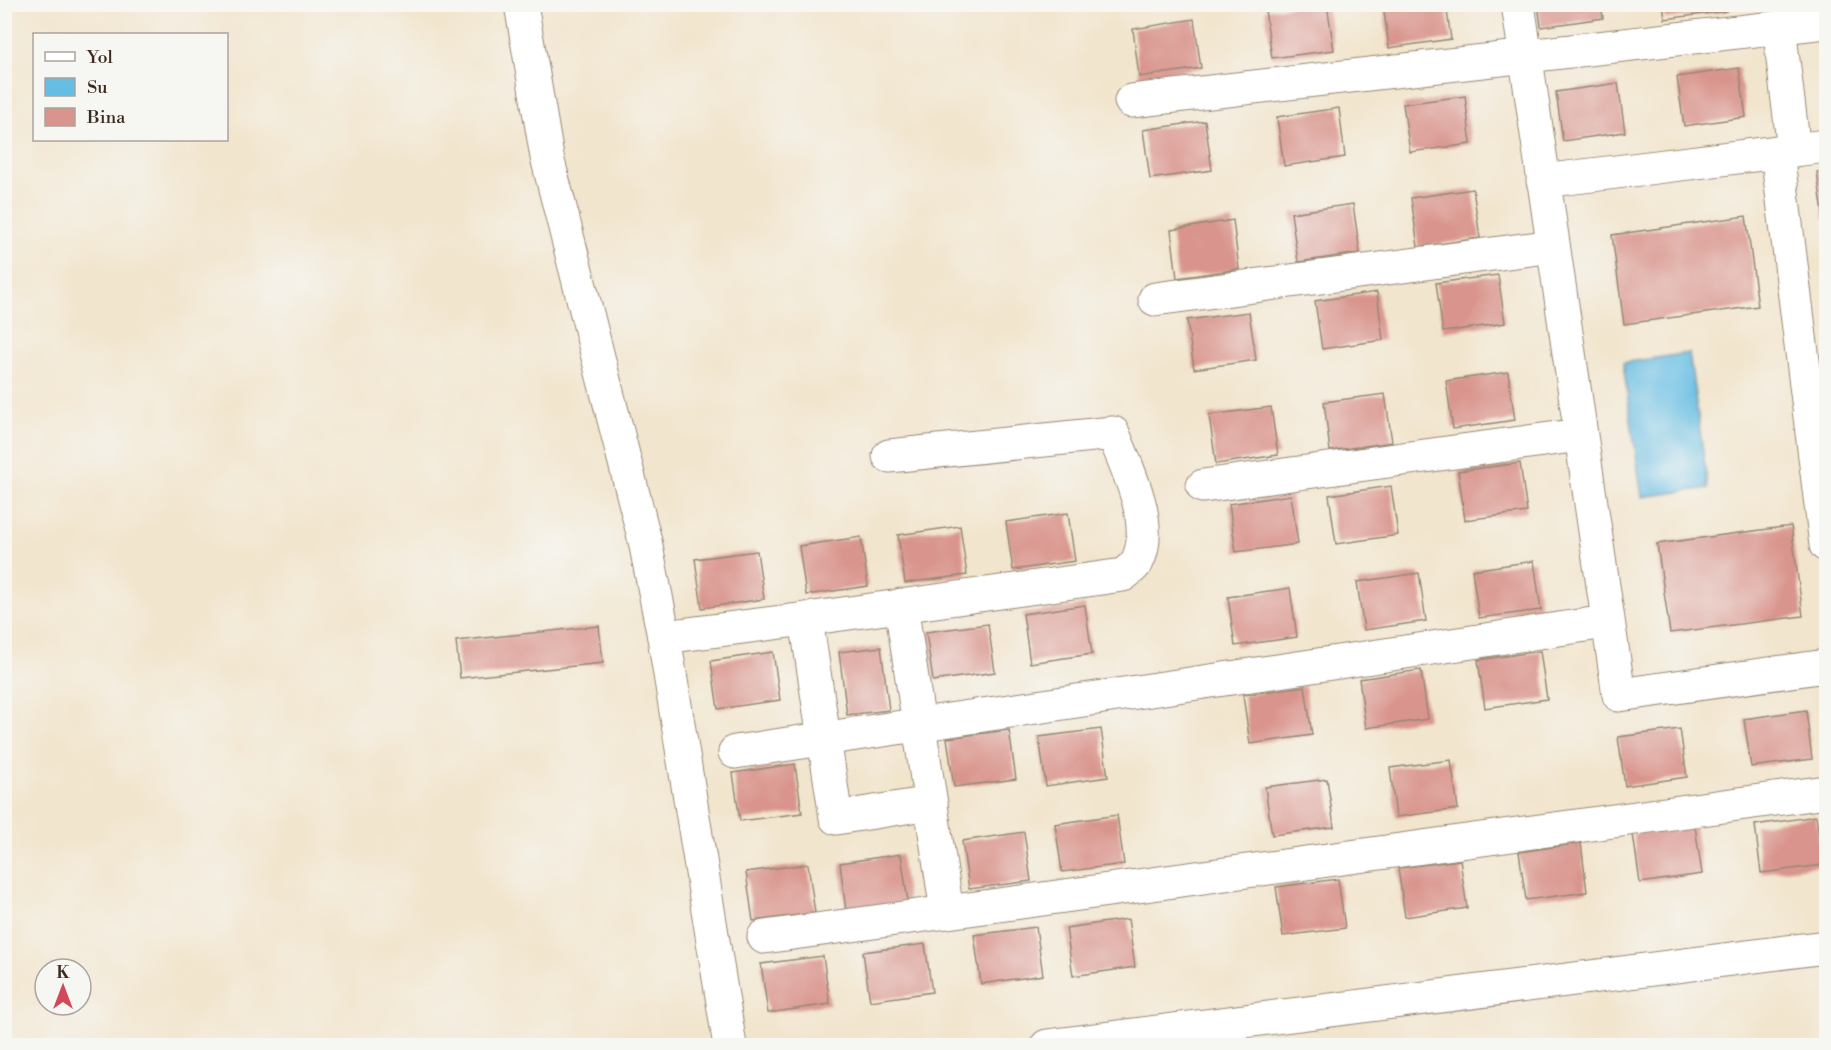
<svg xmlns="http://www.w3.org/2000/svg" width="1831" height="1050" font-family="'Libre Bodoni',serif">
<style>
.water{fill:#67bee4;stroke:#517481;stroke-width:1.5}
.building{fill:#d9958d}
.lines{fill:none;stroke-linecap:round;stroke-linejoin:round}
.minor-casing{stroke:#968876;stroke-width:35}
.minor{stroke:#fff;stroke-width:33}
</style>
<rect width="100%" height="100%" fill="#f6f6f2"/>
<filter id="ink" filterUnits="userSpaceOnUse"><feTurbulence type="fractalNoise" baseFrequency=".0167" numOctaves="2"/><feDisplacementMap in="SourceGraphic" scale="12" xChannelSelector="R" yChannelSelector="G"/><feConvolveMatrix kernelMatrix="1 2 1 2 8 2 1 2 1" color-interpolation-filters="sRGB"/></filter>
<filter id="wash" filterUnits="userSpaceOnUse"><feTurbulence type="fractalNoise" baseFrequency=".008" numOctaves="4" result="noise"/><feDisplacementMap in="SourceGraphic" scale="24" xChannelSelector="R" yChannelSelector="G"/><feGaussianBlur stdDeviation="1.35" result="paint"/><feColorMatrix in="noise" values="0 0 0 0 0 0 0 0 0 0 0 0 0 0 0 0 0 1.4 0 .05"/><feComposite in="paint" operator="in"/></filter>
<g filter="url(#wash)">
<rect width="100%" height="100%" fill="#f2e5ce"/>
<!-- water -->
<path class="water" d="M1689 353 1708 488 1642 497 1623 363Z"/>
<g id="blocks">
<!-- building -->
<g class="building">
<path d="M1304 4H1327L1334 50 1272 58 1265 10Z"/>
<path d="M1383 4H1446L1451 39 1389 48Z"/>
<path d="M1538 4H1601L1603 18 1541 27Z"/>
<path d="M1663 4H1726L1727 11 1665 19Z"/>
<path d="M1194 19 1201 68 1139 77 1133 29Z"/>
<path d="M1739 68 1746 117 1684 126 1677 77Z"/>
<path d="M1618 83 1625 132 1563 141 1556 92Z"/>
<path d="M1465 96 1471 144 1410 152 1403 104Z"/>
<path d="M1339 108 1345 157 1284 166 1277 117Z"/>
<path d="M1205 121 1212 170 1150 179 1143 130Z"/>
<path d="M1826 171V220H1824L1817 172Z"/>
<path d="M1473 189 1480 238 1418 247 1411 198Z"/>
<path d="M1353 204 1360 253 1298 262 1291 213Z"/>
<path d="M1746 216 1758 306 1624 324 1612 235Z"/>
<path d="M1233 220 1239 269 1177 278 1171 230Z"/>
<path d="M1498 275 1505 323 1443 332 1436 283Z"/>
<path d="M1377 292 1383 340 1322 349 1315 301Z"/>
<path d="M1249 312 1256 360 1194 369 1187 320Z"/>
<path d="M1508 372 1515 420 1453 429 1446 381Z"/>
<path d="M1385 394 1392 442 1330 451 1324 402Z"/>
<path d="M1271 407 1278 455 1216 464 1209 415Z"/>
<path d="M1520 463 1527 512 1465 520 1458 471Z"/>
<path d="M1391 486 1398 535 1336 544 1329 495Z"/>
<path d="M1291 495 1298 544 1236 552 1229 504Z"/>
<path d="M1068 513 1075 561 1013 570 1006 522Z"/>
<path d="M960 526 967 575 905 583 898 535Z"/>
<path d="M1791 526 1803 616 1670 633 1657 544Z"/>
<path d="M861 537 868 586 806 595 799 546Z"/>
<path d="M757 551 764 599 702 608 695 559Z"/>
<path d="M1534 561 1541 610 1479 618 1472 570Z"/>
<path d="M1419 573 1426 621 1364 630 1357 582Z"/>
<path d="M1290 588 1297 637 1235 646 1228 597Z"/>
<path d="M1085 605 1092 654 1030 663 1023 614Z"/>
<path d="M988 624 995 672 933 681 926 632Z"/>
<path d="M599 626 603 663 460 678 456 641Z"/>
<path d="M881 647 889 710 847 715 839 652Z"/>
<path d="M1540 651 1547 699 1485 708 1478 660Z"/>
<path d="M773 652 780 700 718 709 711 661Z"/>
<path d="M1421 670 1428 719 1366 728 1359 679Z"/>
<path d="M1305 686 1312 735 1250 744 1243 695Z"/>
<path d="M1806 710 1812 759 1751 767 1744 719Z"/>
<path d="M1101 729 1108 777 1046 786 1039 737Z"/>
<path d="M1680 729 1687 777 1625 786 1618 737Z"/>
<path d="M1009 730 1016 779 954 787 947 738Z"/>
<path d="M1451 760 1458 809 1396 817 1390 768Z"/>
<path d="M795 764 802 813 740 821 733 773Z"/>
<path d="M1327 779 1334 827 1272 835 1265 787Z"/>
<path d="M1117 815 1124 864 1062 872 1055 824Z"/>
<path d="M1816 816 1823 865 1761 873 1755 825Z"/>
<path d="M1695 826 1702 874 1640 883 1633 834Z"/>
<path d="M1024 832 1031 881 969 889 962 841Z"/>
<path d="M1581 843 1587 892 1526 900 1519 852Z"/>
<path d="M901 854 908 902 846 911 840 863Z"/>
<path d="M1460 860 1467 908 1405 917 1398 868Z"/>
<path d="M808 864 815 913 753 921 746 872Z"/>
<path d="M1338 879 1345 928 1283 936 1276 887Z"/>
<path d="M1128 919 1135 967 1073 976 1066 928Z"/>
<path d="M1036 927 1043 975 981 984 974 935Z"/>
<path d="M925 944 932 992 870 1001 863 952Z"/>
<path d="M823 956 830 1004 768 1013 761 964Z"/>
</g>
</g>
</g>
<g filter="url(#ink)">
<use href="#blocks" fill-opacity="0" stroke="#968876" stroke-width="1.5"/>
<g class="lines">
<!-- minor casing -->
<g class="minor-casing">
<g id="minor">
<path d="M521 4 547 157 645 541 664 637 730 1046"/>
<path d="M1518 4 1619 695 1826 666"/>
<path d="M1779 27 1794 150"/>
<path d="M1131 101 1826 22"/>
<path d="M1777 152 1826 545"/>
<path d="M1543 181 1826 146"/>
<path d="M1155 299 1553 246"/>
<path d="M1203 486 1580 435"/>
<path d="M901 605 947 912"/>
<path d="M806 619 836 818 931 803"/>
<path d="M664 637 806 619 1123 575C1128 571 1134 567 1137 562 1156 524 1127 469 1113 433L889 456"/>
<path d="M735 752 1606 622"/>
<path d="M764 937 1826 792"/>
<path d="M1047 1046 1826 947"/>
</g>
</g>
<!-- minor -->
<use href="#minor" class="minor"/>
</g>
</g>
<!-- margin -->
<rect width="1831" height="1050" fill="none" stroke="#f6f6f2" stroke-width="24"/>
<!-- legend -->
<rect x="33" y="33" width="195" height="108" fill="#f6f6f2" stroke="#aba49d" stroke-width="1.5"/>
<rect x="45" y="52" width="30" height="9" fill="#ffffff" stroke="#aba49d" stroke-width="1.5"/>
<text x="87" y="63" font-size="18" fill="#3b2a1e">Yol</text>
<rect x="45" y="78" width="30" height="18" fill="#67bee4" stroke="#aba49d" stroke-width="1.5"/>
<text x="87" y="93" font-size="18" fill="#3b2a1e">Su</text>
<rect x="45" y="108" width="30" height="18" fill="#d9958d" stroke="#aba49d" stroke-width="1.5"/>
<text x="87" y="123" font-size="18" fill="#3b2a1e">Bina</text>
<!-- north arrow -->
<g transform="translate(63 987)"><circle r="28" fill="#f6f6f2" stroke="#aba49d" stroke-width="1.5"/>
<path d="M0-4.5L10 22L0 15L-10 22Z" fill="#d1495b"/>
<text y="-9" font-size="16" font-weight="bold" text-anchor="middle" fill="#3b2a1e">K</text>
</g>
</svg>
